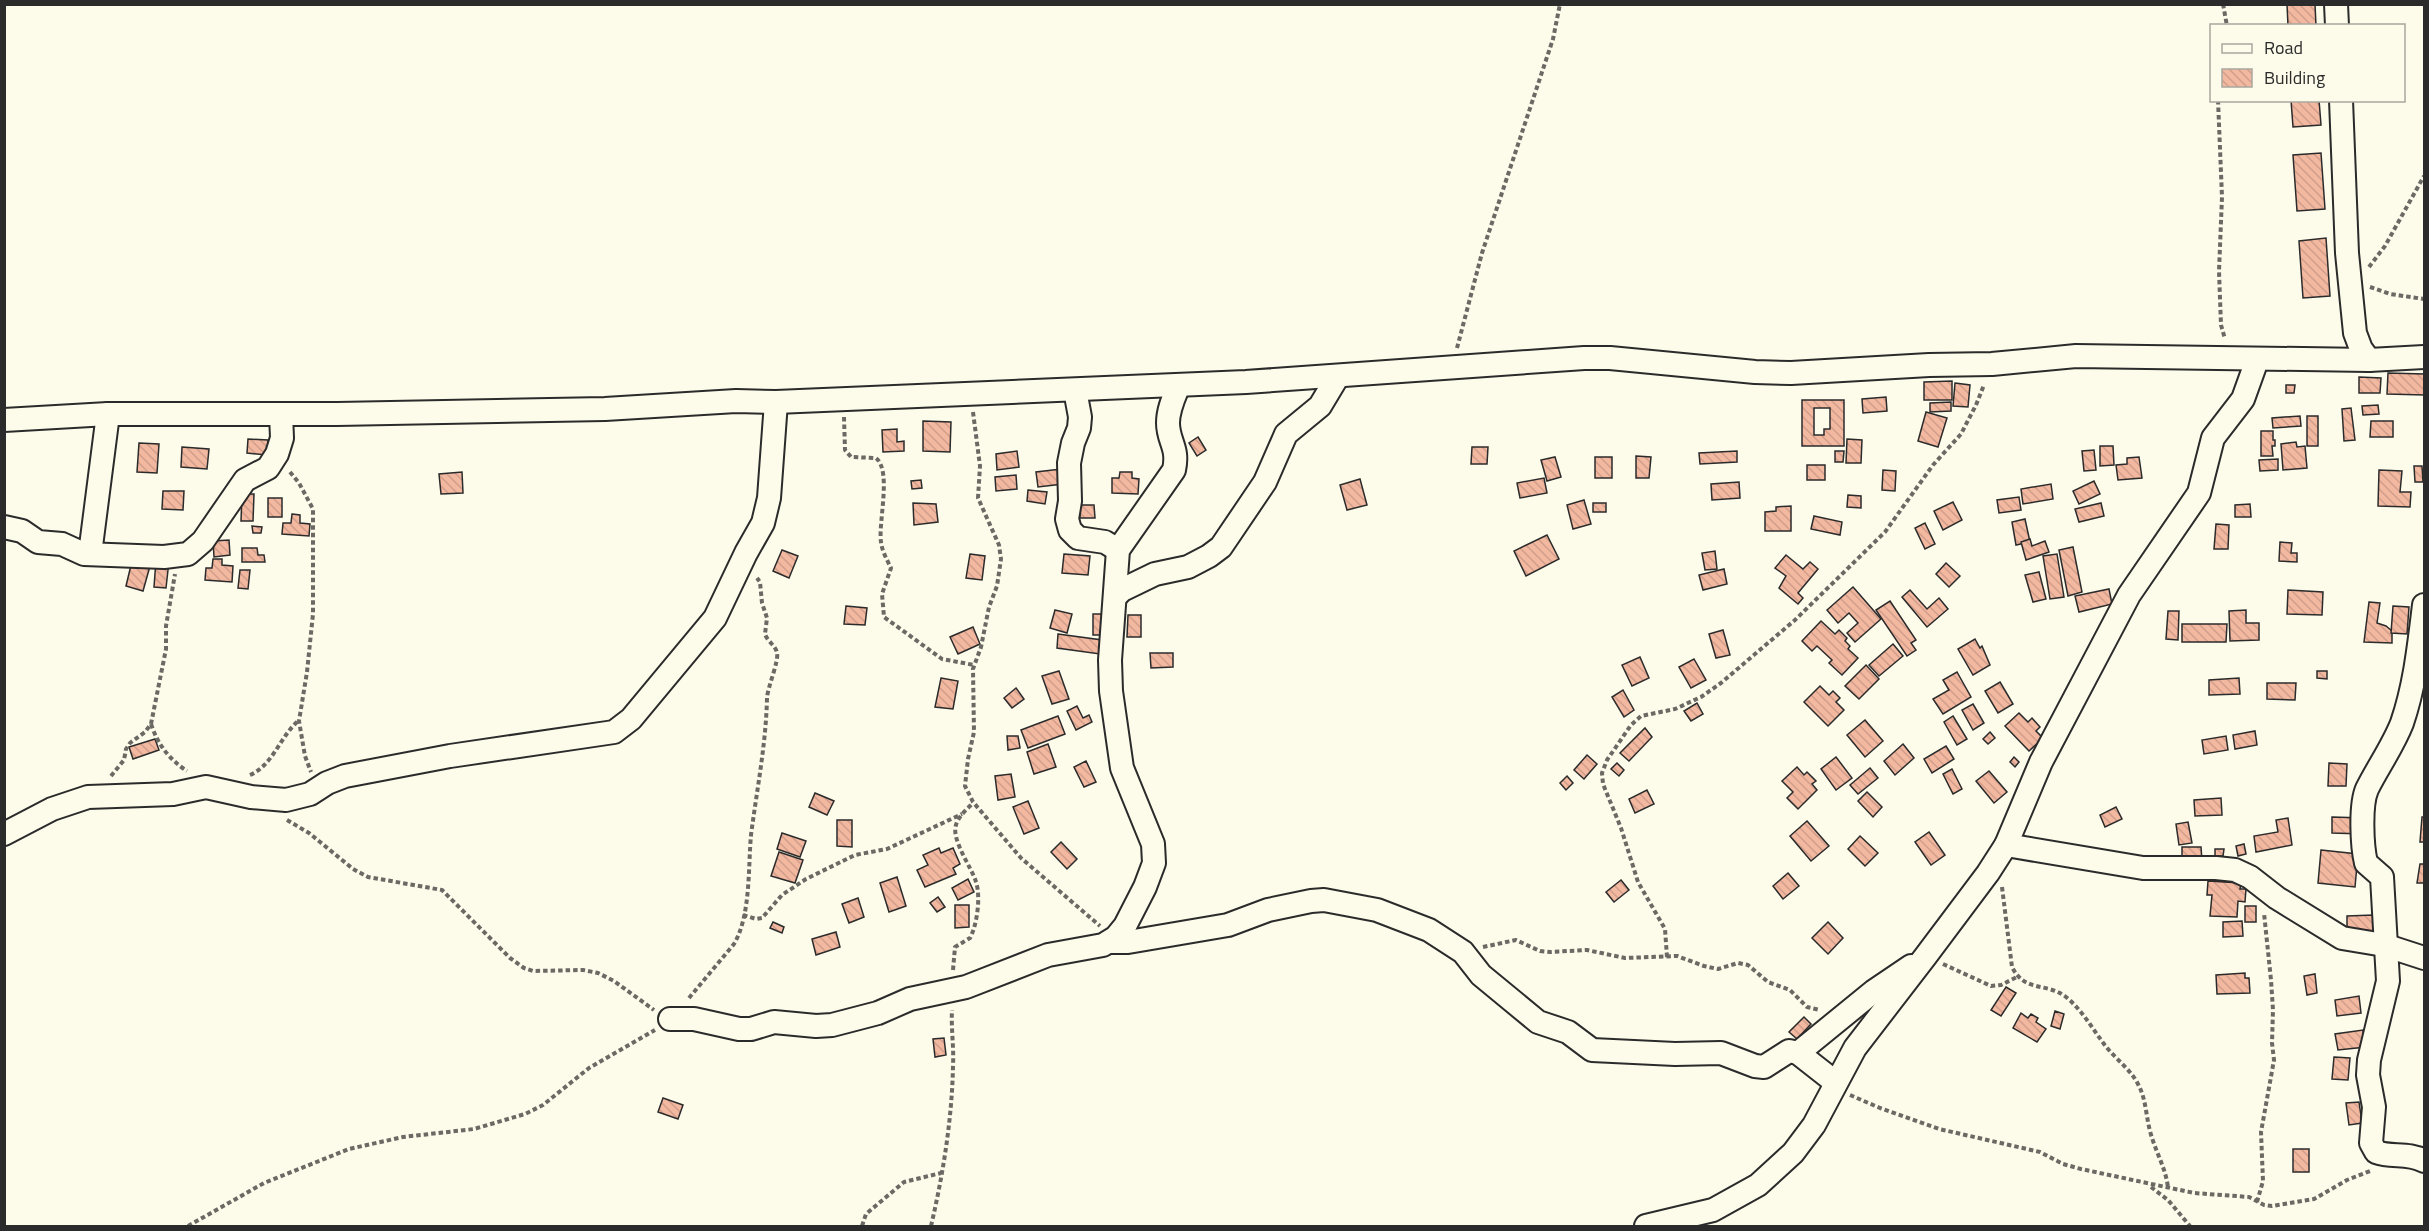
<svg xmlns="http://www.w3.org/2000/svg" width="2429" height="1231" font-family="'Titillium Web',sans-serif">
<style>
.building{fill:url(#building-back-hatch);stroke:#2b2b2b;stroke-width:1.5;fill-rule:evenodd}
.lines{fill:none;stroke-linecap:round;stroke-linejoin:round}
.minor-casing{stroke:#2b2b2b;stroke-width:26}
.path{stroke:#6a6964;stroke-width:4;stroke-dasharray:4.5 3;stroke-linecap:butt}
.minor{stroke:#fdfbea;stroke-width:22}
</style>
<defs>
<pattern id="building-back-hatch" width="6" height="6" patternUnits="userSpaceOnUse" patternTransform="scale(1.5)"><rect width="6" height="6" fill="#f2b8a0"/><path d="M-1 5l2 2M0 0l6 6M5-1l2 2" fill="none" stroke="#d09e8a"/></pattern>
</defs>
<rect width="100%" height="100%" fill="#fdfbea"/>
<!-- building -->
<g class="building">
<path d="M2287 4H2315L2316 26H2288Z"/>
<path d="M2291 100H2319L2321 125 2293 127Z"/>
<path d="M2321 153 2325 209 2297 211 2293 155Z"/>
<path d="M2326 238 2330 296 2303 298 2299 241Z"/>
<path d="M2388 373 2424 374V395L2387 394Z"/>
<path d="M2359 377 2381 378 2380 393H2359Z"/>
<path d="M1952 381V400H1924V382Z"/>
<path d="M1955 383 1970 385 1968 407 1953 406Z"/>
<path d="M2286 385H2295L2294 393H2286Z"/>
<path d="M1886 397 1887 411 1863 413 1862 399Z"/>
<path d="M1802 400H1844V446H1802ZM1814 408H1830V429H1824V435H1814Z"/>
<path d="M1951 402V411L1930 412V403Z"/>
<path d="M2378 405 2379 414 2363 415 2362 406Z"/>
<path d="M2351 408 2355 440 2344 441 2342 409Z"/>
<path d="M1926 412 1947 418 1938 447 1918 441Z"/>
<path d="M2300 416 2301 426 2273 428 2272 418Z"/>
<rect x="2307" y="416" width="11" height="30"/>
<path d="M923 421 951 422 950 452 923 451Z"/>
<path d="M2371 421H2393V437H2370Z"/>
<path d="M897 429V442L904 441V451L883 452 882 430Z"/>
<path d="M2261 431H2273V440H2275V446H2272L2273 456H2261Z"/>
<path d="M1198 437 1206 450 1197 456 1189 443Z"/>
<path d="M248 439 268 440 267 455 247 453Z"/>
<path d="M1847 439 1862 440 1861 463H1846Z"/>
<path d="M2296 442 2297 447 2305 446 2307 468 2283 470 2281 444Z"/>
<path d="M139 443 159 444 157 473 137 472Z"/>
<path d="M2100 446H2113L2114 465 2100 466Z"/>
<path d="M182 447 209 449 207 469 181 467Z"/>
<path d="M1472 447H1488L1487 464H1471Z"/>
<path d="M2094 450 2096 470 2084 471 2082 451Z"/>
<path d="M1017 451 1019 467 997 470 996 454Z"/>
<path d="M1737 451V462L1700 464 1699 453Z"/>
<path d="M1835 451H1844L1843 462H1835Z"/>
<path d="M1636 456 1651 457 1649 478H1636Z"/>
<path d="M1555 457 1561 477 1547 481 1541 460Z"/>
<rect x="1595" y="457" width="17" height="21"/>
<path d="M2139 457 2142 478 2118 480 2116 465 2127 464V458Z"/>
<path d="M2278 459V470L2260 471 2259 460Z"/>
<rect x="1807" y="465" width="18" height="15"/>
<path d="M2414 466H2422L2423 482H2415Z"/>
<path d="M1061 469 1063 484 1038 487 1036 472Z"/>
<path d="M1883 470 1896 471 1895 491 1882 490Z"/>
<path d="M2379 470 2402 471 2400 492H2411L2410 507 2378 506Z"/>
<path d="M462 472 463 493 441 494 439 474Z"/>
<path d="M1120 472H1132V478L1139 479 1138 494 1112 493V478H1119Z"/>
<path d="M1016 475 1017 489 996 491 995 477Z"/>
<path d="M1544 478 1547 493 1520 498 1517 483Z"/>
<path d="M1360 479 1367 505 1347 510 1340 485Z"/>
<path d="M921 480 922 488 912 489 911 481Z"/>
<path d="M2094 481 2100 494 2079 504 2073 491Z"/>
<path d="M1739 482 1740 498 1712 500 1711 484Z"/>
<path d="M2051 484 2053 499 2023 504 2021 489Z"/>
<path d="M1028 490 1047 492 1045 504 1027 501Z"/>
<path d="M163 491H184L183 510 162 509Z"/>
<path d="M242 494H254L253 521H241Z"/>
<path d="M1848 495 1861 496V508L1847 507Z"/>
<path d="M2019 497 2021 510 1999 513 1997 500Z"/>
<rect x="268" y="498" width="14" height="19"/>
<path d="M1584 500 1591 524 1573 529 1567 505Z"/>
<path d="M1953 502 1962 520 1943 530 1934 511Z"/>
<path d="M913 503 936 504 938 522 914 525Z"/>
<rect x="1593" y="503" width="13" height="9"/>
<path d="M2101 503 2104 516 2079 522 2075 509Z"/>
<path d="M2250 504 2251 517H2235V505Z"/>
<path d="M1079 505H1094L1095 518H1080Z"/>
<path d="M1791 506V531H1765V512L1776 511V507Z"/>
<path d="M292 514 300 515V523L310 524 309 536 282 534 283 523H291Z"/>
<path d="M1814 516 1842 522 1840 535 1811 529Z"/>
<path d="M2025 519 2030 542 2016 545 2012 522Z"/>
<path d="M1925 523 1935 544 1925 549 1915 528Z"/>
<path d="M2216 524 2229 525 2228 549H2214Z"/>
<path d="M252 526 262 527 261 533H253Z"/>
<path d="M1547 535 1559 559 1526 576 1514 551Z"/>
<path d="M2030 539 2032 546 2045 541 2049 552 2026 560 2021 542Z"/>
<path d="M229 540 230 555 214 557 213 541Z"/>
<path d="M2280 542 2292 543 2291 553H2297V562L2279 561Z"/>
<path d="M2073 547 2082 592 2068 596 2059 550Z"/>
<path d="M242 548H257L258 555H264L265 562H242Z"/>
<path d="M782 550 798 556 789 578 773 571Z"/>
<path d="M1715 551 1717 569 1705 570 1702 553Z"/>
<path d="M970 554 985 556 982 580 966 578Z"/>
<path d="M1064 554 1090 556 1088 575 1062 573Z"/>
<path d="M2057 554 2064 597 2050 599 2043 556Z"/>
<path d="M1786 555 1803 569 1810 562 1818 569 1798 593 1803 598 1798 604 1779 588 1786 576 1775 568Z"/>
<path d="M213 559H222V565L233 566 232 582 205 580 206 568H212Z"/>
<path d="M156 560 169 561 166 588 154 587Z"/>
<path d="M132 561 150 566 143 591 126 586Z"/>
<path d="M1946 563 1960 576 1949 587 1936 574Z"/>
<path d="M1724 569 1727 584 1703 590 1699 575Z"/>
<path d="M240 570H250L248 589 238 588Z"/>
<path d="M2039 572 2046 599 2033 602 2025 575Z"/>
<path d="M1853 587 1881 619 1855 642 1847 633 1858 623 1849 613 1838 623 1827 610Z"/>
<path d="M2109 589 2112 604 2079 612 2075 596Z"/>
<path d="M1910 590 1927 609 1939 598 1948 609 1927 627 1902 597Z"/>
<path d="M2288 590 2323 592 2322 615 2287 614Z"/>
<path d="M1890 601 1916 640 1911 643 1916 650 1907 656 1876 610Z"/>
<path d="M2369 602 2380 603 2377 623 2386 626 2392 631V643L2364 642Z"/>
<path d="M846 606 867 608 865 625 844 624Z"/>
<path d="M2393 606 2409 607 2407 634 2391 633Z"/>
<path d="M1055 610 1072 614 1067 633 1050 628Z"/>
<path d="M2246 610V623H2259V640L2230 641 2229 611Z"/>
<path d="M2168 611H2179L2178 640 2166 639Z"/>
<rect x="1093" y="614" width="12" height="21"/>
<path d="M1128 615H1141V637H1127Z"/>
<path d="M1821 621 1835 634 1839 630 1847 638 1845 641 1850 646 1848 649 1858 658 1842 675 1829 663 1832 660 1817 646 1812 651 1802 641Z"/>
<path d="M2182 624H2227L2226 642H2182Z"/>
<path d="M973 627 980 644 958 654 950 637Z"/>
<path d="M1723 630 1730 655 1716 658 1709 634Z"/>
<path d="M1058 634 1102 640 1100 654 1057 648Z"/>
<path d="M1975 639 1980 648 1982 646 1990 665 1973 675 1958 649Z"/>
<path d="M1893 644 1903 656 1879 676 1869 665Z"/>
<path d="M1150 653H1173V667L1151 668Z"/>
<path d="M1640 657 1649 678 1632 686 1622 665Z"/>
<path d="M1694 659 1706 680 1691 688 1679 667Z"/>
<path d="M1866 665 1879 679 1859 699 1845 686Z"/>
<path d="M1059 671 1069 699 1052 704 1042 676Z"/>
<path d="M2317 671H2327V679L2317 678Z"/>
<path d="M1957 672 1971 697 1943 714 1933 699 1949 690 1943 680Z"/>
<path d="M941 678 958 681 953 709 935 707Z"/>
<path d="M2239 678 2240 694 2209 695V680Z"/>
<path d="M2000 682 2013 704 1998 713 1985 691Z"/>
<path d="M2267 683H2296L2295 700 2267 699Z"/>
<path d="M1820 686 1829 695 1833 691 1840 698 1836 702 1844 710 1828 726 1804 702Z"/>
<path d="M1016 688 1024 699 1012 708 1004 698Z"/>
<path d="M1623 690 1634 710 1624 717 1612 697Z"/>
<path d="M1697 703 1703 714 1691 721 1684 711Z"/>
<path d="M1973 704 1984 723 1973 730 1962 710Z"/>
<path d="M1077 706 1083 718 1089 715 1092 722 1076 730 1067 711Z"/>
<path d="M2019 713 2028 722 2032 718 2040 727 2036 731 2043 738 2029 751 2005 726Z"/>
<path d="M1058 716 1065 734 1028 748 1021 730Z"/>
<path d="M1953 716 1967 739 1957 745 1944 722Z"/>
<path d="M1865 720 1883 741 1865 757 1847 735Z"/>
<path d="M1645 728 1652 737 1629 761 1620 753Z"/>
<path d="M2255 731 2257 745 2235 749 2233 735Z"/>
<path d="M1990 732 1995 738 1988 744 1983 739Z"/>
<path d="M1007 736H1018L1020 748 1008 750Z"/>
<path d="M2226 736 2228 750 2204 754 2202 740Z"/>
<path d="M155 739 159 750 133 759 129 747Z"/>
<path d="M1048 744 1056 767 1034 774 1027 752Z"/>
<path d="M1903 744 1914 758 1895 775 1884 761Z"/>
<path d="M1946 746 1954 759 1932 773 1924 759Z"/>
<path d="M1587 755 1597 764 1584 779 1574 770Z"/>
<path d="M1836 757 1852 778 1836 790 1821 769Z"/>
<path d="M2014 757 2019 762 2015 767 2010 762Z"/>
<path d="M1086 761 1096 782 1084 787 1074 767Z"/>
<path d="M1617 763 1624 770 1619 776 1611 769Z"/>
<path d="M2329 763 2347 764 2346 786H2328Z"/>
<path d="M1797 767 1804 775 1807 772 1816 781 1812 784 1817 790 1798 809 1787 798 1793 792 1782 781Z"/>
<path d="M1870 768 1878 778 1858 794 1850 785Z"/>
<path d="M1952 769 1962 789 1953 794 1943 774Z"/>
<path d="M1989 771 2007 792 1994 803 1976 781Z"/>
<path d="M1011 774 1015 797 998 800 995 776Z"/>
<path d="M1567 776 1573 783 1566 790 1560 783Z"/>
<path d="M1647 790 1654 804 1635 813 1629 799Z"/>
<path d="M1867 792 1882 807 1873 817 1858 801Z"/>
<path d="M815 793 834 801 827 815 809 807Z"/>
<path d="M2221 798 2222 815 2195 816 2194 800Z"/>
<path d="M1028 801 1039 828 1024 834 1013 807Z"/>
<path d="M2116 807 2122 819 2105 827 2100 815Z"/>
<path d="M2332 817 2364 818 2363 834 2332 833Z"/>
<path d="M2422 817H2424V842H2420Z"/>
<path d="M2288 818 2292 845 2256 852 2254 836 2278 832 2276 820Z"/>
<path d="M837 820H852V847L837 846Z"/>
<path d="M1807 821 1829 846 1811 861 1790 836Z"/>
<path d="M2188 822 2192 843 2179 845 2176 824Z"/>
<path d="M1929 832 1945 855 1931 865 1915 842Z"/>
<path d="M782 833 806 841 800 857 777 849Z"/>
<path d="M1860 836 1878 853 1865 866 1848 849Z"/>
<path d="M1061 842 1077 859 1067 869 1051 852Z"/>
<path d="M2244 844 2246 854 2238 856 2236 846Z"/>
<path d="M2182 847H2201L2202 861H2182Z"/>
<path d="M939 848 941 853 953 848 960 864 953 868 956 874 925 887 917 870 928 865 923 855Z"/>
<path d="M2215 849H2224L2223 856H2215Z"/>
<path d="M2321 850 2358 854 2355 887 2318 883Z"/>
<path d="M779 852 803 860 795 883 771 876Z"/>
<path d="M2420 864H2424V883H2417Z"/>
<path d="M1788 873 1799 886 1783 899 1773 886Z"/>
<path d="M897 877 906 906 889 912 880 883Z"/>
<path d="M968 879 974 892 958 900 952 888Z"/>
<path d="M1621 880 1629 890 1614 902 1606 892Z"/>
<path d="M2208 881 2241 883 2240 889H2246L2245 902 2238 901 2237 917 2210 916 2212 895H2207Z"/>
<path d="M938 897 945 907 937 912 930 903Z"/>
<path d="M858 898 864 917 849 923 842 904Z"/>
<path d="M955 905H969V927L955 928Z"/>
<rect x="2245" y="906" width="11" height="16"/>
<path d="M2373 915 2374 933 2347 934V916Z"/>
<path d="M2242 921 2243 936 2223 937V922Z"/>
<path d="M773 922 784 927 782 933 770 928Z"/>
<path d="M1828 922 1843 938 1828 954 1812 938Z"/>
<path d="M836 932 840 947 816 955 812 939Z"/>
<path d="M2245 973V978H2249L2250 993 2217 994 2216 975Z"/>
<path d="M2315 974 2317 993 2307 995 2304 976Z"/>
<path d="M2006 987 2016 993 2001 1016 1991 1010Z"/>
<path d="M2359 996 2361 1013 2337 1016 2335 1000Z"/>
<path d="M2055 1011 2064 1014 2060 1029 2051 1026Z"/>
<path d="M2021 1013 2028 1018 2031 1014 2038 1018 2036 1022 2046 1029 2037 1042 2013 1028Z"/>
<path d="M1804 1017 1811 1024 1797 1039 1789 1032Z"/>
<path d="M2363 1030 2366 1047 2338 1050 2335 1034Z"/>
<path d="M944 1038 946 1055 935 1057 933 1039Z"/>
<path d="M2334 1057 2350 1058 2348 1080 2332 1079Z"/>
<path d="M663 1098 683 1105 678 1119 658 1112Z"/>
<path d="M2359 1102 2362 1123 2349 1125 2346 1103Z"/>
<rect x="2293" y="1149" width="16" height="23"/>
</g>
<g class="lines">
<!-- minor casing -->
<g class="minor-casing">
<g id="minor">
<path d="M2336 4 2337 26"/>
<path d="M2341 100 2347 253 2355 333 2361 349 2369 360"/>
<path d="M1075 390 1080 417 1079 428 1073 443 1069 463 1070 501 1067 519 1070 530 1078 538 1105 542 1118 550"/>
<path d="M4 420 108 414H337L605 409 736 401 776 402 1246 382 1584 358H1610L1755 372 1791 373 1929 365 1992 364 2076 356 2369 360 2424 357"/>
<path d="M4 527 22 531 38 542 62 544 84 554 164 557 188 554 203 541 245 480 268 468 277 454 282 438 281 414"/>
<path d="M90 554 108 414"/>
<path d="M1116 596 1122 590 1155 574 1188 567 1209 556 1221 547 1265 482 1286 434 1320 406 1338 376"/>
<path d="M2424 605C2419 646 2415 685 2402 723 2393 746 2378 767 2367 789 2360 805 2362 846 2366 863L2382 877 2388 981 2369 1060 2368 1075 2374 1107 2371 1143 2376 1152C2392 1158 2408 1152 2424 1161"/>
<path d="M4 834 52 809 88 797 173 794 206 787 251 797 286 800 310 794 327 783 345 776 450 756 614 732 631 719 715 618 746 553 763 523 769 498 776 402"/>
<path d="M2006 845 2143 868H2216L2235 870 2250 877 2277 898 2342 938 2384 945 2424 958"/>
<path d="M1110 942H1128L1228 925 1268 910 1311 901 1324 900 1377 910 1429 930 1463 952 1481 975 1538 1022 1568 1032 1592 1050 1675 1054 1721 1053 1755 1066 1764 1067 1789 1051 1798 1053 1835 1082"/>
<path d="M670 1019H694L739 1029H751L774 1022 816 1026 832 1025 878 1013 910 999 966 987 1048 955 1103 945 1116 937 1125 926 1145 887 1154 863 1153 844 1122 768 1111 691 1110 660 1118 550 1174 470C1179 447 1168 442 1168 423 1168 409 1174 397 1179 385"/>
<path d="M1798 1053 1874 991 1911 966"/>
<path d="M1646 1226 1713 1210 1758 1185 1793 1153 1814 1125 1855 1048 1925 957 1988 873 2006 845 2041 762 2129 595 2199 493 2213 438 2243 399 2257 360"/>
</g>
</g>
<!-- path -->
<g class="path">
<path d="M2223 4 2227 26"/>
<path d="M2218 100 2222 197 2219 271 2221 325 2225 339"/>
<path d="M2369 267 2385 246 2424 176"/>
<path d="M2370 287 2390 294 2424 299"/>
<path d="M1457 348 1482 253 1553 39 1560 4"/>
<path d="M973 412 980 466 978 498 999 545 1001 559 997 586 989 607 981 647 973 669 974 732 968 759 965 786 973 802 1021 858 1100 926"/>
<path d="M844 417 845 450 851 457 876 458C892 471 878 523 881 542 882 551 887 560 891 568L882 594 884 617 942 659 974 665"/>
<path d="M290 472 299 483 313 509V614L307 672 299 721 305 756 311 772"/>
<path d="M151 724C158 745 169 759 187 771"/>
<path d="M250 775C273 765 280 737 298 721"/>
<path d="M111 776 124 760 126 749 130 743 145 732 151 724 166 649V626L175 574"/>
<path d="M287 820 309 833 353 869 368 877 442 890 510 958 524 968 533 971 583 970 598 973 614 981 654 1010"/>
<path d="M2002 887 2012 967C2025 993 2047 982 2066 997 2082 1010 2092 1028 2104 1044 2115 1059 2131 1069 2139 1086 2146 1100 2146 1116 2150 1131 2155 1151 2166 1168 2168 1188"/>
<path d="M743 915 756 919 762 918 782 895 806 879 855 855 887 849 962 814"/>
<path d="M1483 947 1516 940 1540 951 1550 952 1587 950 1625 958 1677 956 1704 966 1718 969 1738 963 1748 965 1768 982 1790 990 1807 1007 1820 1010"/>
<path d="M1667 957 1665 929 1638 882 1621 828 1603 784 1602 773 1607 760 1631 725 1641 716 1675 709 1701 697 1721 683 1795 620 1885 532 1933 465 1961 434 1976 405 1984 385"/>
<path d="M1943 964 1991 986 2001 985 2017 977"/>
<path d="M953 970 955 947 970 938C977 925 981 897 976 882 972 868 951 840 956 825 958 817 967 809 973 803"/>
<path d="M689 998 734 944C751 915 748 868 751 835 757 789 766 744 767 698 768 686 779 661 777 653 776 646 767 641 765 634L767 618 762 603 760 582 757 578"/>
<path d="M1850 1095 1880 1108 1939 1129 2040 1152 2063 1164 2081 1169 2194 1193 2249 1197 2264 1205 2272 1206 2314 1199 2347 1180 2370 1171"/>
<path d="M2151 1187 2168 1200 2190 1226"/>
<path d="M2257 1202 2263 1181 2261 1132 2274 1060 2272 1043 2273 1010 2271 980 2264 913"/>
<path d="M188 1226 264 1183 349 1149 403 1137 474 1129 525 1114 543 1105 589 1068 655 1030"/>
<path d="M862 1226 866 1214 904 1182 941 1173"/>
<path d="M931 1226C943 1175 952 1119 953 1066 954 1047 951 1029 952 1010"/>
</g>
<!-- minor -->
<use href="#minor" class="minor"/>
</g>
<!-- border -->
<rect width="2429" height="1231" fill="none" stroke="#2b2b2b" stroke-width="12"/>
<!-- legend -->
<rect x="2210" y="24" width="195" height="78" fill="#fdfbea" stroke="#a9a89e" stroke-width="1.5"/>
<rect x="2222" y="44" width="30" height="9" fill="#fdfbea" stroke="#a9a89e" stroke-width="1.5"/>
<text x="2264" y="54" font-size="18" fill="#2b2b2b">Road</text>
<rect x="2222" y="69" width="30" height="18" fill="url(#building-back-hatch)" stroke="#a9a89e" stroke-width="1.5"/>
<text x="2264" y="84" font-size="18" fill="#2b2b2b">Building</text>
</svg>
